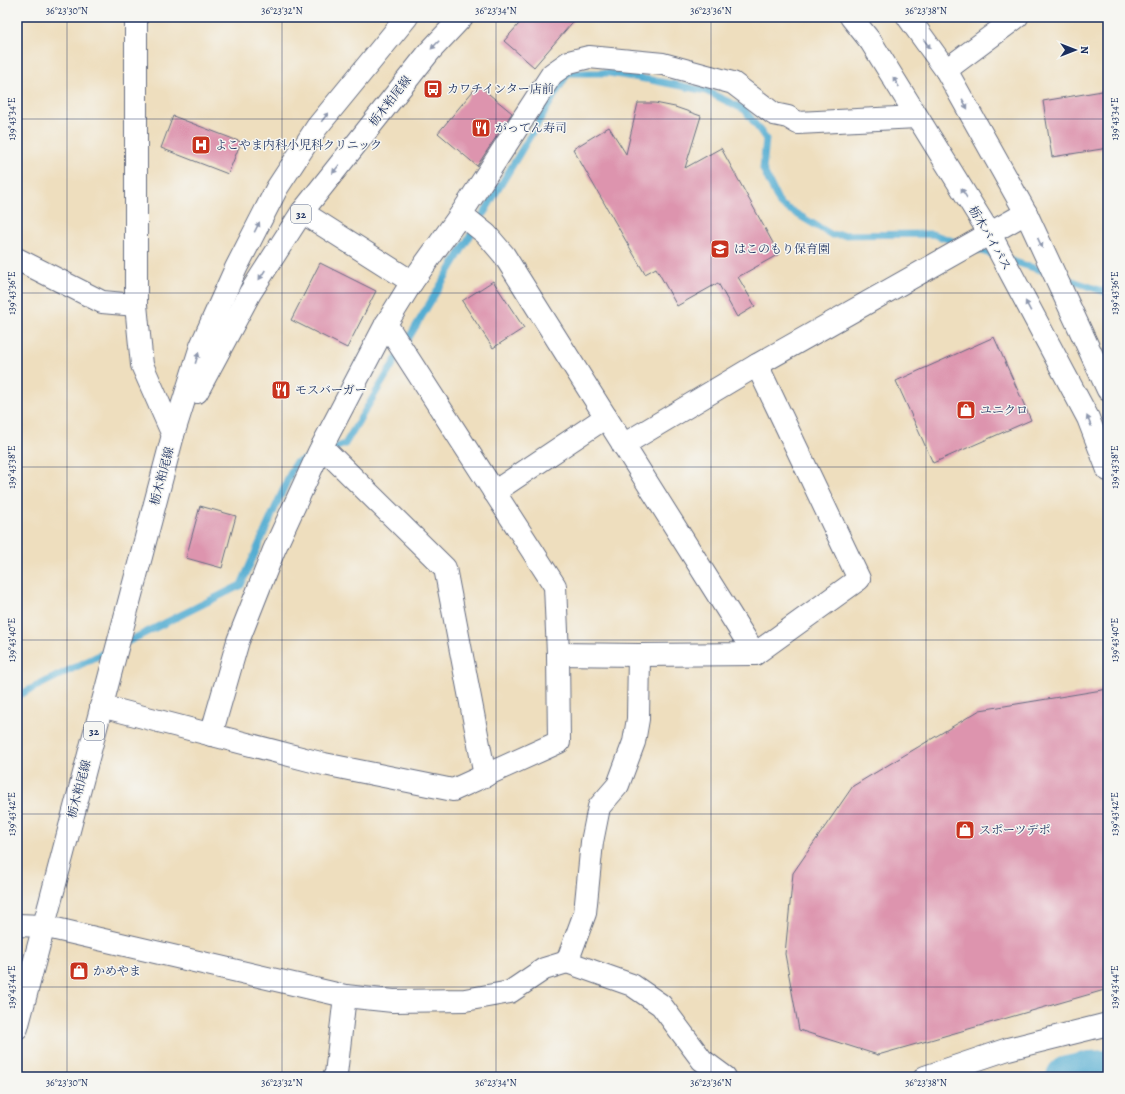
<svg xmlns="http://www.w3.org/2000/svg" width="1125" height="1094" font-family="Alegreya,'Noto Serif JP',serif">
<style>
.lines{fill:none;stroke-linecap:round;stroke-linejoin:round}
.stream{stroke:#55add2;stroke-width:7}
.river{stroke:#55add2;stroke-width:42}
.building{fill:#dd94ae}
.minor-casing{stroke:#656c80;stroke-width:24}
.major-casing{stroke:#656c80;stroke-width:24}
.minor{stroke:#fff;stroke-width:22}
.major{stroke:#fff;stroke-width:22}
.oneway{fill:#8d97ae}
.ticks{fill:none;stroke:#1b2f5e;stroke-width:1;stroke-opacity:0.45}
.labels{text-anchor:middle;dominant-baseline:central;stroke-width:3;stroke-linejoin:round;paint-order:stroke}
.shield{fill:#f6f6f2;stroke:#5d6b8a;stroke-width:1}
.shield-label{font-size:11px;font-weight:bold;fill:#1b2f5e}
.poi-label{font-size:12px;fill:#1b2f5e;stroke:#f6f6f2;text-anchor:start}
.street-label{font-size:12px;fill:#1b2f5e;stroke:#f6f6f2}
.neatline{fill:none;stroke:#1b2f5e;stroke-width:1.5}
.ticks-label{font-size:10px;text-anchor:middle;fill:#1b2f5e}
</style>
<rect width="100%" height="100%" fill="#f6f6f2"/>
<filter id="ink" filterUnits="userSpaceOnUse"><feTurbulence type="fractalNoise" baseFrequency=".025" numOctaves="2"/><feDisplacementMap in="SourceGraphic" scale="8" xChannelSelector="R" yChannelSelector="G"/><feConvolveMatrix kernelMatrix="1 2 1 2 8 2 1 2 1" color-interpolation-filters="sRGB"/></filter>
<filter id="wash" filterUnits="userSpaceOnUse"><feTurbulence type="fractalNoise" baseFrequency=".012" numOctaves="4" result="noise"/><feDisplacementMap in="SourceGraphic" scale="16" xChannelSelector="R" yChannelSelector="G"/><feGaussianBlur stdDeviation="0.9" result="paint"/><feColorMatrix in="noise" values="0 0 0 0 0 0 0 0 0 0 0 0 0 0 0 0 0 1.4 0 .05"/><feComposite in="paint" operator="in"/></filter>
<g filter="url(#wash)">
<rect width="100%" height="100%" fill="#eedebe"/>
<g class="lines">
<!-- stream -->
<g class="stream">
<path d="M973 248 996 256"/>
<path d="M1009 260 1049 273"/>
<path d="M1061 277 1108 293"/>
<path d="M329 450 345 444 568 73H609L651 80 706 91 745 110 766 139 763 169 780 204 832 235 932 234 962 244"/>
<path d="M123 644 241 585 295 463 312 457"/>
<path d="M17 696 112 649"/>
</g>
<!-- river -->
<path class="river" d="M1067 1077 1091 1072 1108 1071"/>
</g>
<g id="blocks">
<!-- building -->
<g class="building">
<path d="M525 17H577L534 67 504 41Z"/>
<path d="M478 85 512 113 477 166 438 133Z"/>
<path d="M1108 90V148L1052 157 1043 101Z"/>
<path d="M638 103H655L675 107 701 116 685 168 721 148 779 254 738 277 755 306 737 317 718 283 677 306 656 268 645 274 573 149 609 127 626 154Z"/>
<path d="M173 116 241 142 228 174 161 148Z"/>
<path d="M320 263 376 291 347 348 291 320Z"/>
<path d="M493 281 524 328 493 348 462 301Z"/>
<path d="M994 337 1031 420 933 463 896 381Z"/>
<path d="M200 506 236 516 222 568 186 558Z"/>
<path d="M1108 689V989L878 1055 799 1030 785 954 793 873 853 786 980 710Z"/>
</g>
</g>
</g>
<g filter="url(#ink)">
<use href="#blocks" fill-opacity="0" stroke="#656c80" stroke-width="1"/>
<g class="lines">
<!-- minor casing -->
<g class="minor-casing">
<g id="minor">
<path d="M136 17V305L142 365 173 435"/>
<path d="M946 70 1017 17"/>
<path d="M302 212 412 282"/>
<path d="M461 214 552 74 569 62 589 57 663 64 733 83 774 114 788 117 798 123 917 117"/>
<path d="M17 259 102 302 136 305"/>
<path d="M623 445 757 365 1026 213"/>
<path d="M322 447 445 568 485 776"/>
<path d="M494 492 606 417"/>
<path d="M558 654 639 655 755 654 859 579 757 365"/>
<path d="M639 655 638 719 634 742 618 785 599 807 592 842 585 913 567 962 632 985 661 1005 702 1060 725 1077"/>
<path d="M101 706 324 764 453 790 559 742 558 654 555 586 386 324"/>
<path d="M211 735 238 641 274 550 319 452 386 324 412 282 461 214 486 234 504 255 755 654"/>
<path d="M17 925 43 926 345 996 393 1001 465 1000 510 992 544 969 567 962"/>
<path d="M334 1077 336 1074 345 996"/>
<path d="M925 1077 1008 1049 1108 1024"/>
</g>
</g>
<!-- major casing -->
<g class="major-casing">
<g id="major">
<path d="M851 17 871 42 990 234 1088 418 1108 470"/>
<path d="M908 17 946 70 1026 213 1108 390"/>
<path d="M197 392 250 293 302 212 430 51 462 17"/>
<path d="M17 1028 173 435 201 346 236 268 277 188 317 127 407 17"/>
</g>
</g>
<!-- minor -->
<use href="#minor" class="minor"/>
<!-- major -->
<use href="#major" class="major"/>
</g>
<!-- one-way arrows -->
<defs><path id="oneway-solid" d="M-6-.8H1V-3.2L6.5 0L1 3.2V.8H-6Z"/></defs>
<g class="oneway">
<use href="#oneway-solid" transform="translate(927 44) rotate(54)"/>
<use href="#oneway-solid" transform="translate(435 45) rotate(134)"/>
<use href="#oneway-solid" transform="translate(896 82) rotate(-122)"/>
<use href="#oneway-solid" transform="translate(965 104) rotate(61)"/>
<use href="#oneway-solid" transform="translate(325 117) rotate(-51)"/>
<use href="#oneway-solid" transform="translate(336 169) rotate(128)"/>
<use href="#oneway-solid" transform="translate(964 193) rotate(-122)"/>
<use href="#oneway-solid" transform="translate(257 227) rotate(-63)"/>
<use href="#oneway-solid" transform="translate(1040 243) rotate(65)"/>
<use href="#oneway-solid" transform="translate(262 275) rotate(123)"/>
<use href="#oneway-solid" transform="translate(1028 306) rotate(-118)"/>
<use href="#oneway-solid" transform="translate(197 358) rotate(-73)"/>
<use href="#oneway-solid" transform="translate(1089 421) rotate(-113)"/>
</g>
</g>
<!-- ticks -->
<path class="ticks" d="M67 17V1077M282 17V1077M496 17V1077M711 17V1077M926 17V1077M17 119H1108M17 293H1108M17 467H1108M17 640H1108M17 814H1108M17 987H1108"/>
<!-- icons -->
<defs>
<g id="bus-square" transform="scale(1)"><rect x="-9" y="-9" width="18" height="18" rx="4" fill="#c8321e" stroke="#f6f6f2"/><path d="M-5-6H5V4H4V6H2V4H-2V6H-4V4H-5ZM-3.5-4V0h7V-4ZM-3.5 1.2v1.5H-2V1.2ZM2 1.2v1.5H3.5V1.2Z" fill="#fff"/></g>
<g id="restaurant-square" transform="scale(1)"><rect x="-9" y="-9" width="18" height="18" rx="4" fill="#c8321e" stroke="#f6f6f2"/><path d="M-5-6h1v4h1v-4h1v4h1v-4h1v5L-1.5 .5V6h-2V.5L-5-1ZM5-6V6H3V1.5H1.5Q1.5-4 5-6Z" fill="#fff"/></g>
<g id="hospital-square" transform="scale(1)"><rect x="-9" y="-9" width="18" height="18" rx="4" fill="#c8321e" stroke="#f6f6f2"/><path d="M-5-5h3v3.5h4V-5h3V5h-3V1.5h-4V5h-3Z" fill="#fff"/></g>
<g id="school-square" transform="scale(1)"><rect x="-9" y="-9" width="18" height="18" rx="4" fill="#c8321e" stroke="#f6f6f2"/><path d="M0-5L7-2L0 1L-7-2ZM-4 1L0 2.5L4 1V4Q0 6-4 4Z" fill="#fff"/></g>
<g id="shop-square" transform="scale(1)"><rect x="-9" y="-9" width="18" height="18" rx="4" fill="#c8321e" stroke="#f6f6f2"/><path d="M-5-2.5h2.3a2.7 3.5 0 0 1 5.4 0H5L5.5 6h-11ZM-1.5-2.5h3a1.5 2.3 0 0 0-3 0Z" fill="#fff"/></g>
</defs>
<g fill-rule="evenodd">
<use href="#bus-square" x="433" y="89"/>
<use href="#restaurant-square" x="481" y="128"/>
<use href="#hospital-square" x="201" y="145"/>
<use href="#school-square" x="720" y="249"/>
<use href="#restaurant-square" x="281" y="390"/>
<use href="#shop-square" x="966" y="410"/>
<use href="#shop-square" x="965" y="830"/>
<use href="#shop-square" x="79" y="971"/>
</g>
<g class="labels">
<!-- shield labels -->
<g class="shield">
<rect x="291" y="205" width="20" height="18" rx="3"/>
<rect x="84" y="722" width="20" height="18" rx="3"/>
</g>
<g class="shield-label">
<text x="301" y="214">32</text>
<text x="94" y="731">32</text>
</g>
<!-- poi labels -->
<g class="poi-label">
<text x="447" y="89">カワチインター店前</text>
<text x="495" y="128">がってん寿司</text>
<text x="215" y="145">よこやま内科小児科クリニック</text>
<text x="734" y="249">はこのもり保育園</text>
<text x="295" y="390">モスバーガー</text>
<text x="980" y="410">ユニクロ</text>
<text x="979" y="830">スポーツデポ</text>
<text x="93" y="971">かめやま</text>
</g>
<!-- street labels -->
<g class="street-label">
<text transform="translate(390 101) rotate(-52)">栃木粕尾線</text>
<text transform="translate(990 238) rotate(60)">栃木バイパス</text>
<text transform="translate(162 476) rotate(-75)">栃木粕尾線</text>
<text transform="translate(79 789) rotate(-75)">栃木粕尾線</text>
</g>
</g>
<!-- margin -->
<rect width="1125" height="1094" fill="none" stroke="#f6f6f2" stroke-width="44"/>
<!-- north arrow -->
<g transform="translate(1075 50) rotate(90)" stroke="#f6f6f2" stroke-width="3" paint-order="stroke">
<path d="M0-3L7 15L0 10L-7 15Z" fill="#1b2f5e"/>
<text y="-6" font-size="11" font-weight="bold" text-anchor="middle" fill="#1b2f5e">N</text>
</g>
<rect x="22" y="22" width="1081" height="1050" class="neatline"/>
<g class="ticks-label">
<text x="67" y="14">36°23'30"N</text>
<text x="282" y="14">36°23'32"N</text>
<text x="496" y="14">36°23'34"N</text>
<text x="711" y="14">36°23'36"N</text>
<text x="926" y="14">36°23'38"N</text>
<text transform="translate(1114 119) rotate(-90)" y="4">139°43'34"E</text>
<text transform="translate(11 119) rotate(-90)" y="4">139°43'34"E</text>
<text transform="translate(1114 293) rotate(-90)" y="4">139°43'36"E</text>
<text transform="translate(11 293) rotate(-90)" y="4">139°43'36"E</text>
<text transform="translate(1114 467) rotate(-90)" y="4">139°43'38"E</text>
<text transform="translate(11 467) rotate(-90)" y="4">139°43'38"E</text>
<text transform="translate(1114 640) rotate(-90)" y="4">139°43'40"E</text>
<text transform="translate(11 640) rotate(-90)" y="4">139°43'40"E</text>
<text transform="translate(1114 814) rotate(-90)" y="4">139°43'42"E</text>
<text transform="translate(11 814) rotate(-90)" y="4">139°43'42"E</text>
<text transform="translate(11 987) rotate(-90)" y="4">139°43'44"E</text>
<text transform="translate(1114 987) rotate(-90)" y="4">139°43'44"E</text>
<text x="67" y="1086">36°23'30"N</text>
<text x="282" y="1086">36°23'32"N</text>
<text x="496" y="1086">36°23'34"N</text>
<text x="711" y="1086">36°23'36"N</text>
<text x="926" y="1086">36°23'38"N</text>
</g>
</svg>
